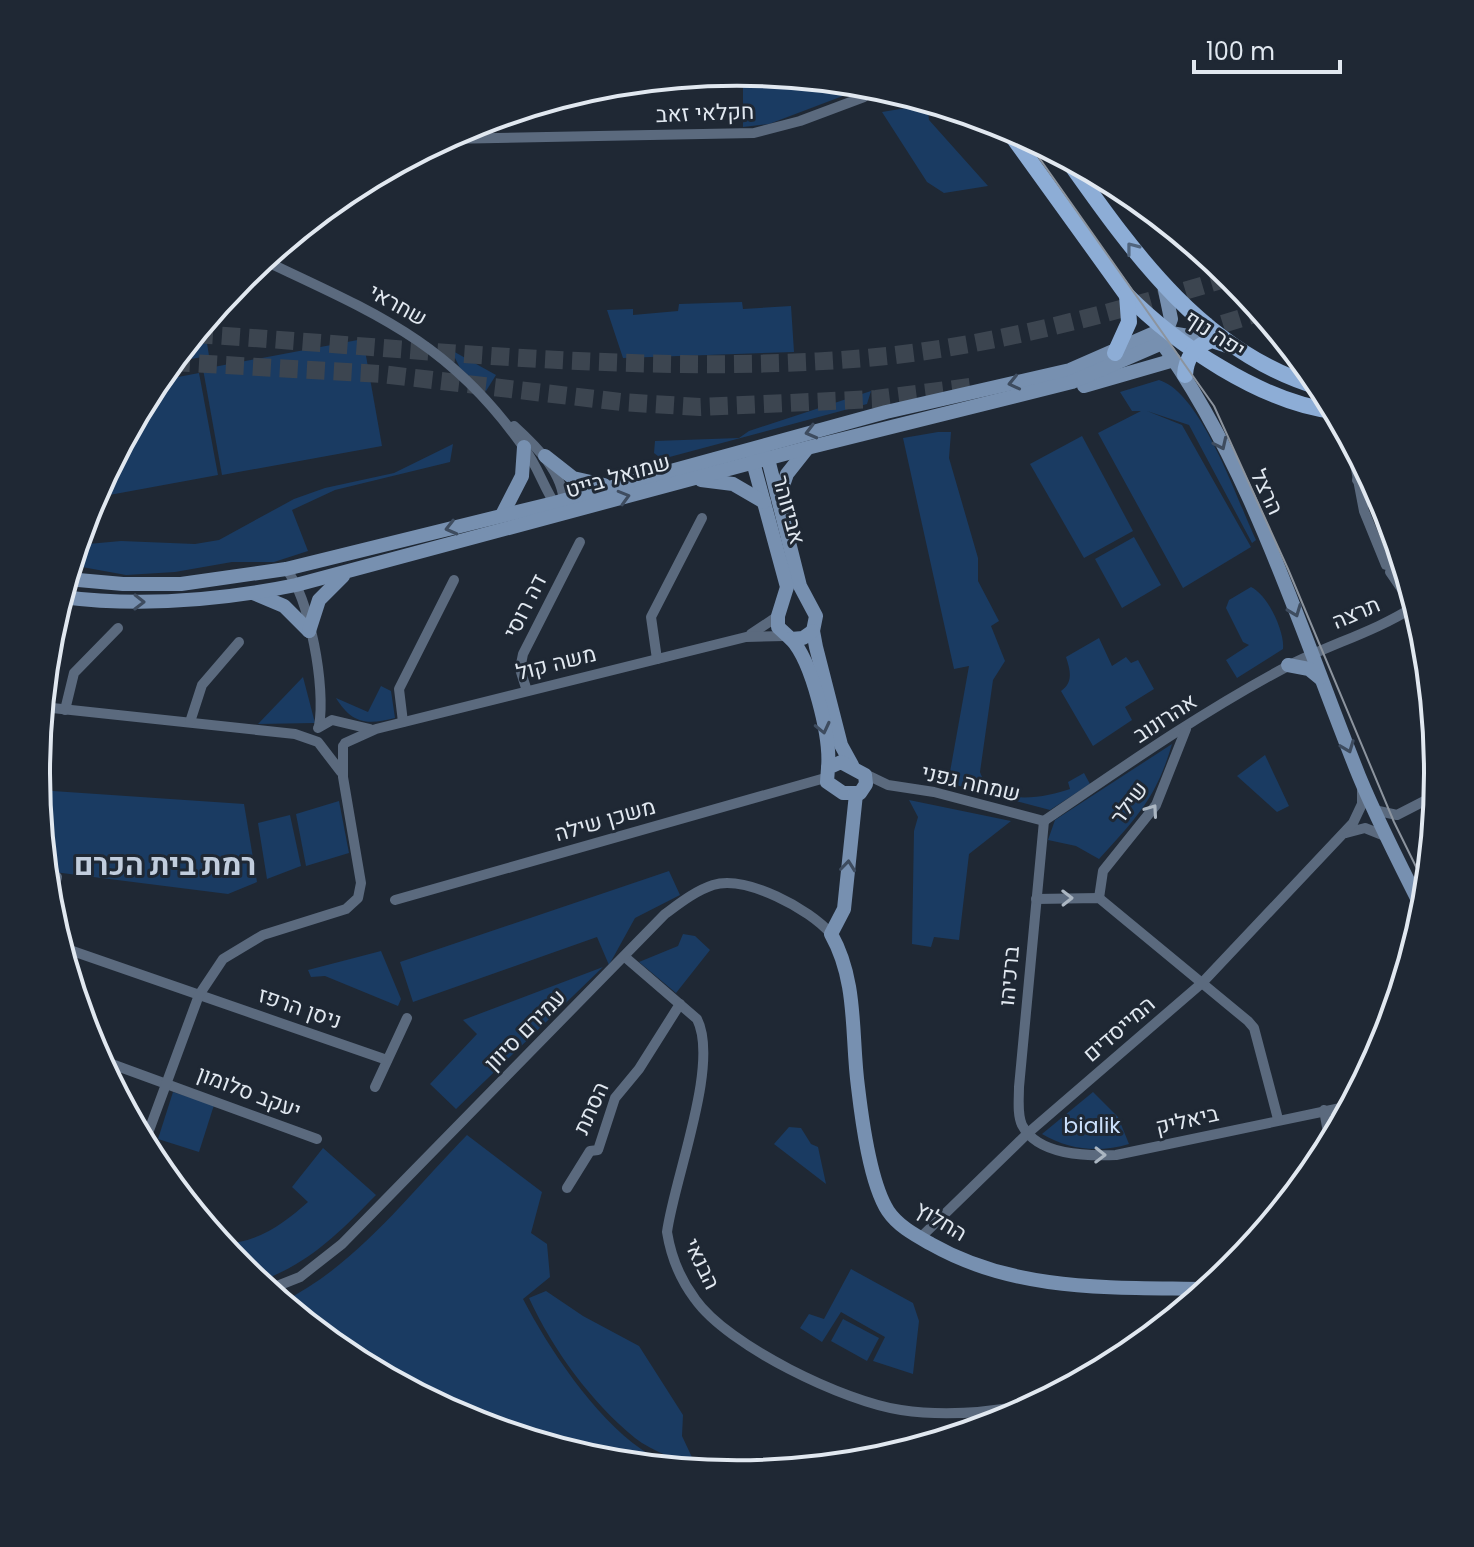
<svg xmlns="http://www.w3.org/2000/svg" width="1474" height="1547" font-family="Poppins,Heebo,sans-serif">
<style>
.green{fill:#1a3b62}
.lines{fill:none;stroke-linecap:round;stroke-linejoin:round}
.highway-tunnel{stroke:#3c4550;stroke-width:18;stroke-dasharray:18 9;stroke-linecap:butt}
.street{stroke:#5b6a7e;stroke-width:10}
.secondary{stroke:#7790b0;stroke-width:14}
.primary{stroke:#8dadd6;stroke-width:16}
.tram{stroke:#8c949e;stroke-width:2}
.oneway{stroke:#50647d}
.oneway2{stroke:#3e4c5f}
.oneway3{stroke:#abb6c2}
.labels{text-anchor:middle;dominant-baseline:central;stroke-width:6;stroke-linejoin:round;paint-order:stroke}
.street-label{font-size:22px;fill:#e1e8f0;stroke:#1f2834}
.park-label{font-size:22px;fill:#cadffb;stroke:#1f2834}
.district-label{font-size:30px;font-weight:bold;fill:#c1cddd;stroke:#1f2834}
.rim{fill:none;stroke:#e1e8f0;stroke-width:4}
</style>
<rect width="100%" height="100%" fill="#1f2834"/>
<!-- green -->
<g class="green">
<path d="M737 73 856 84V91L769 124 743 127V77L698 76Z"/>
<path d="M906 108 928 111 929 120 988 186 944 193 927 182 882 112Z"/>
<path d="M742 302 743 309 791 306 794 352 623 358 607 310 633 309V315L678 311 679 304Z"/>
<path d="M204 324 209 356 172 362Z"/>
<path d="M363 339 382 446 222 475 203 369Z"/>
<path d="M451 350 496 375 486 391 460 368Z"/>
<path d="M199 373 218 475 93 498 157 381Z"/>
<path d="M1159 380C1202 393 1237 500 1256 540L1252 543 1189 425 1147 411 1182 425 1251 547 1183 588 1098 433 1141 411H1132L1120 392Z"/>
<path d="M871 391 867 404 662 459 654 453 655 441 739 438 749 431Z"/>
<path d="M938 432H951L949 458 978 558V581L999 621 991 626 1005 661 993 680 980 772C992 808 1044 798 1070 789L1068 782 1084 773 1090 784 1050 810 948 783 969 666 954 669 903 438Z"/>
<path d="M1082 436 1133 531 1084 558 1030 464Z"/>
<path d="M453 444 450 462 335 490 292 510 308 551 274 562H232L175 572 126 575 71 565 77 545 121 541 195 544 219 540 294 499 325 488 394 473Z"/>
<path d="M1134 537 1161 585 1122 608 1095 559Z"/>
<path d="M1251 587C1268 595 1285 632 1283 649L1237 678 1226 660 1249 645 1243 642 1226 608 1229 600Z"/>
<path d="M1099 638 1112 666 1126 657 1131 663 1138 660 1154 689 1125 707 1132 720 1093 746 1061 691C1074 682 1070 670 1066 657Z"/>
<path d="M303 677 315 723 258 724Z"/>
<path d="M381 686 391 691 395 718C367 725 352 724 336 698L368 712Z"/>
<path d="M1172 744C1156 799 1136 818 1099 859L1076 846 1048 840 1055 820Z"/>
<path d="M1265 755 1289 806 1277 812 1237 776Z"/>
<path d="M38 790 244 804 257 882 228 894 46 871Z"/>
<path d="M909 800 1011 821 969 854 959 940 934 937 931 947 912 944 914 831 918 817Z"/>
<path d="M339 801 349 853 306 866 296 814Z"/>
<path d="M290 815 301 866 267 879 258 823Z"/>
<path d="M669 871 680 895 635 918 609 965 597 937 413 1002 400 962Z"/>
<path d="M683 934 695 936 710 950 676 993 639 962 678 946Z"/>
<path d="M381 951 401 999 398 1006 325 976 311 977 308 970Z"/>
<path d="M603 967 456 1109 430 1084 477 1034 463 1020Z"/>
<path d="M173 1092 214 1105 199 1152 158 1139Z"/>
<path d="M1093 1092 1118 1117 1129 1144C1099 1153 1069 1150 1042 1134Z"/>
<path d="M789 1127 801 1128 811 1144 818 1147 826 1184 774 1144Z"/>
<path d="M467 1135 542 1192 531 1233 547 1244 550 1277 523 1299C549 1349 594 1416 641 1449 653 1458 670 1463 685 1469L647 1466 652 1455 645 1465C541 1455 436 1413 348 1357 325 1342 303 1320 282 1302 356 1266 410 1193 467 1135Z"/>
<path d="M323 1148 376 1195C339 1233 308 1265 257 1282L220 1244C256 1244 282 1225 308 1202L292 1187Z"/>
<path d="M851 1269 913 1303 919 1321 913 1374 873 1361 885 1337 841 1312 822 1342 800 1328 809 1314 824 1319Z"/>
<path d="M546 1291 583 1316 639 1346 683 1415 682 1436 697 1468C677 1459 653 1452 635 1438 591 1402 553 1350 529 1298Z"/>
<path d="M843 1319 879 1338 867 1361 831 1341Z"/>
</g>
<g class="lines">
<!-- highway-tunnel -->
<g class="highway-tunnel">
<path d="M1197 332 1261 312"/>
<path d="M195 334C417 348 643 377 866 358 991 347 1112 313 1231 277"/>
<path d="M172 362 381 374 621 402 700 407 876 399 978 386"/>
</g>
<!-- street -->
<g class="street">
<path d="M445 139 754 133 800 121 864 97"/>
<path d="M263 260C375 313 450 342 524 448 538 466 544 489 557 507"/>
<path d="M514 426C536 446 564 473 564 505"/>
<path d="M1351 443 1364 511 1386 565"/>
<path d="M1357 480 1372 481"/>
<path d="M286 569C310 599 326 688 319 726"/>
<path d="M1390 572 1414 607"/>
<path d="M751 634 778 616"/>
<path d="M657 659 651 617 702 518"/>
<path d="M527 691 520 669 523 654 580 542"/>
<path d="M43 707 295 734 318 742 341 772"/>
<path d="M65 710 74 673 118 628"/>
<path d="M190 722 202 685 239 642"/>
<path d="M403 722 399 689 454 580"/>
<path d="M318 728 332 720 370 729"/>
<path d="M345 743 376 729 746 637 785 636"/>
<path d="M863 773 888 785 934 792 1044 821"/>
<path d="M1374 810 1397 815 1436 795"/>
<path d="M1044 821 1019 1087C1019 1099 1017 1114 1022 1125 1038 1156 1087 1156 1116 1155L1350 1106"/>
<path d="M1044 821C1123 767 1203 711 1288 666 1330 644 1375 632 1415 606"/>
<path d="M1346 833 1365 828 1385 836"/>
<path d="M1099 898 1103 871 1156 805 1186 729"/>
<path d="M1036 899 1099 898 1248 1021 1254 1028 1278 1119"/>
<path d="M395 900 825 778"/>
<path d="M49 908 57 877"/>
<path d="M61 947 387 1060"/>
<path d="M625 957 697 1019C720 1064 674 1179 667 1232 671 1257 680 1279 695 1299 728 1346 845 1402 901 1410 948 1417 996 1412 1041 1402"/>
<path d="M98 1059 317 1139"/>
<path d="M375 1087 407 1018"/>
<path d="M1324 1110 1330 1144"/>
<path d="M144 1144 199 995 223 959 263 935 346 909 358 898 361 883 343 777V746"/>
<path d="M567 1188 590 1151 598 1150 615 1098 639 1069 680 1004"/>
<path d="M920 1238 1028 1133 1202 983 1353 823 1362 804V791"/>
<path d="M267 1290 300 1277 342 1244 665 914C680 903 695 891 713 885 746 875 810 909 831 934"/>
</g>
<!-- secondary -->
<g class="secondary">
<path d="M1157 336C1252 467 1299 627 1359 776 1378 822 1401 867 1424 912"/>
<path d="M1084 386 1174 360"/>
<path d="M761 452 768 459 800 586 816 616 813 631 816 647 841 745 852 765"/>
<path d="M545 456 573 478 604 485"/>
<path d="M755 457 753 462 787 587 778 616V627L791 639 803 638 813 631"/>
<path d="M701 480 733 484 764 502"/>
<path d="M779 497 787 474 806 450"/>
<path d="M502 515 522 476 524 447"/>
<path d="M67 579 123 584H181L286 569 554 503 886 412 1070 370 1159 331 1212 340"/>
<path d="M253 593 284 606 309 631"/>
<path d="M62 597C141 607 218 601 296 585L807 448 1072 382 1162 343 1171 319 1165 290"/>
<path d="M309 631 319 600 343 576"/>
<path d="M791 639C812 661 831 737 828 768"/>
<path d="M1288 665 1309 669 1320 678"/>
<path d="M841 762 865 775 866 784 860 793H843L827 782 828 768Z"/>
<path d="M856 794 844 909 831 934C858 982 851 1035 858 1087 862 1121 870 1183 888 1211 898 1226 915 1235 931 1244 1017 1293 1113 1287 1209 1289"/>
</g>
<!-- primary -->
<g class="primary">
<path d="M1005 126 1126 294C1175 344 1263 403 1334 411"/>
<path d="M1067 159C1134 254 1205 355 1322 388"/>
<path d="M1115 353 1129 322 1127 295"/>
<path d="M1185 375C1186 357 1195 346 1212 340L1230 346"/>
</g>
<!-- tram -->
<path class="tram" d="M1023 135 1214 406 1288 569 1394 822 1427 889"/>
</g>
<!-- one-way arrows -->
<defs><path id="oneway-chevron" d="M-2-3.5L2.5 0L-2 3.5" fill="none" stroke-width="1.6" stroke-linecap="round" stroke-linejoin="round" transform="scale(2)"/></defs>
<use class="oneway" href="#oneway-chevron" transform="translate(1132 248) rotate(-128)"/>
<g class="oneway2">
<use href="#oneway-chevron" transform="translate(1014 383) rotate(167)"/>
<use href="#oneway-chevron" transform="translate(811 432) rotate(165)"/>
<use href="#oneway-chevron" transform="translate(1221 444) rotate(65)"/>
<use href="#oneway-chevron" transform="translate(624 497) rotate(-16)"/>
<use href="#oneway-chevron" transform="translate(451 528) rotate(166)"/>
<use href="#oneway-chevron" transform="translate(139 602) rotate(1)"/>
<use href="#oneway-chevron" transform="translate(1295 611) rotate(69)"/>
<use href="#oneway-chevron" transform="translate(823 728) rotate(77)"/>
<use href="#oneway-chevron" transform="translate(1348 747) rotate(69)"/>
<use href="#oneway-chevron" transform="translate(848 866) rotate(-84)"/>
</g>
<g class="oneway3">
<use href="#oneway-chevron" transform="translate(1152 810) rotate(-55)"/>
<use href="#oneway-chevron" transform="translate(1067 898) rotate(-1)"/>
<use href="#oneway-chevron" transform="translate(1100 1155) rotate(1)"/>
</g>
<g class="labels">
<!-- street labels -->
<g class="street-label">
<text transform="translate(705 113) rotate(-2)">חקלאי זאב</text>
<text transform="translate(398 305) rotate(29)">שחראי</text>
<text transform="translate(1215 334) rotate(33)">יפה נוף</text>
<text transform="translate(618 476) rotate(-16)">שמואל בייט</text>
<text transform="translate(1267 492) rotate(65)">הרצל</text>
<text transform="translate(789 510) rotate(75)">אביזוהר</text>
<text transform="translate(525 606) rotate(-63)">דה רוסי</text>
<text transform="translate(1356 613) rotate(-23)">תרצה</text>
<text transform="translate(556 663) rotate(-14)">משה קול</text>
<text transform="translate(1165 718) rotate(-33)">אהרונוב</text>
<text transform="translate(971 783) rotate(13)">שמחה גפני</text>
<text transform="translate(1129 803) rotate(-54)">שילר</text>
<text transform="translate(605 820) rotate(-16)">משכן שילה</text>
<text transform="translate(1009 976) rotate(-85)">ברכיהו</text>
<text transform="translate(300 1008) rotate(19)">ניסן הרפז</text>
<text transform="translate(1119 1029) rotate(-41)">המייסדים</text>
<text transform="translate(525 1030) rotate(-45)">עמירם סיוון</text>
<text transform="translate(249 1092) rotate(21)">יעקב סלומון</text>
<text transform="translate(591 1108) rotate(-66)">הסתת</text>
<text transform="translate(1187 1120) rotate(-13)">ביאליק</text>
<text transform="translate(941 1221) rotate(31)">החלוץ</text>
<text transform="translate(702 1264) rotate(64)">הבנאי</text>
</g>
<!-- park labels -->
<g class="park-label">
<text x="1092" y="1125">bialik</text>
</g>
<!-- district labels -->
<g class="district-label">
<text x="165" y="864">רמת בית הכרם</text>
</g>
</g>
<!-- crop -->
<path d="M0 0H1474V1547H0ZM50 773a687 687 0 1 1 1374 0a687 687 0 1 1-1374 0Z" fill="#1f2834" fill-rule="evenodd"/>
<path class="rim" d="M50 773a687 687 0 1 1 1374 0a687 687 0 1 1-1374 0Z"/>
<!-- scale -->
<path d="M1194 60v12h146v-12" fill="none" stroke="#e1e8f0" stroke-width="4"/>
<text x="1206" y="60" font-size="24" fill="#e1e8f0" stroke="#1f2834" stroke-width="6" paint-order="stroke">100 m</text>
</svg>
